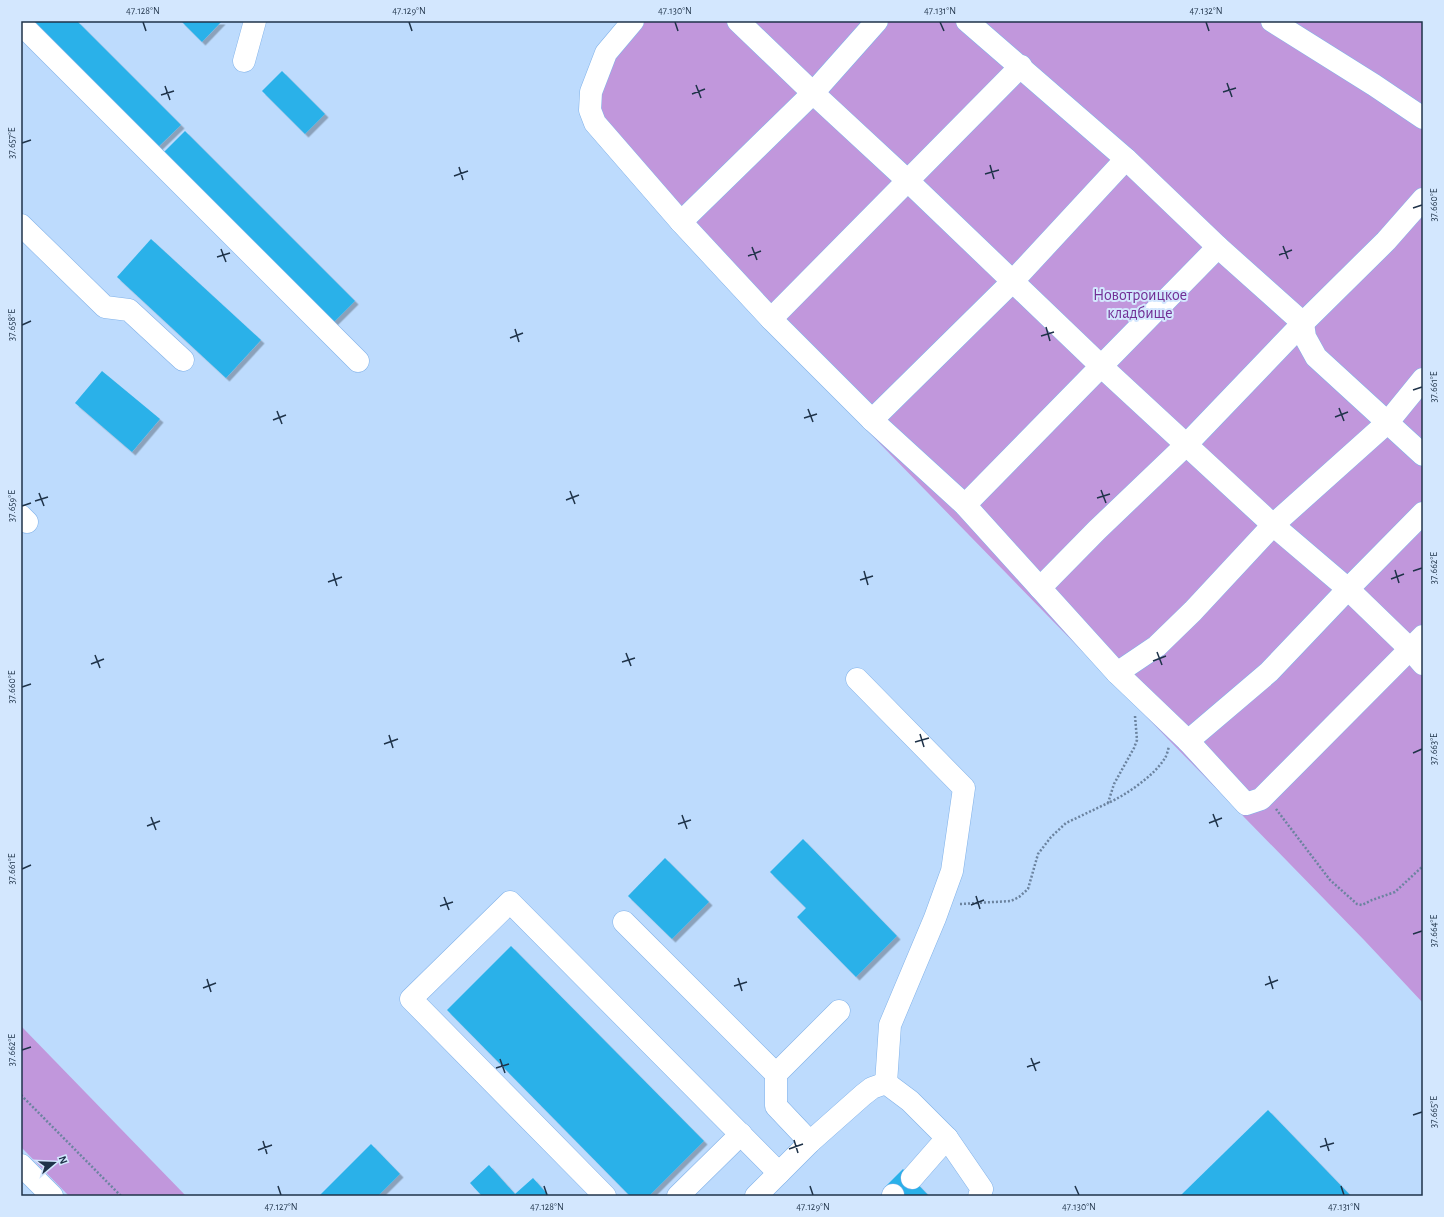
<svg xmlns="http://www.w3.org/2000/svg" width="1444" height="1217" font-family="'Alegreya Sans',sans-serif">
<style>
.green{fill:#c197dc}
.building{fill:#2ab1e9;filter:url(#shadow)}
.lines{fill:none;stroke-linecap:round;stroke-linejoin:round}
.minor-casing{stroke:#81b2e9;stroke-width:23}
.highway-casing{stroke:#81b2e9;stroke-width:23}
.path{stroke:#6b839f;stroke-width:2.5;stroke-dasharray:2 2;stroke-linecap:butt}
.minor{stroke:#fff;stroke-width:22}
.highway{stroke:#fff;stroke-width:22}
.ticks{fill:none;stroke:#1f3349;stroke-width:1.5}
.labels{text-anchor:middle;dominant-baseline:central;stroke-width:4;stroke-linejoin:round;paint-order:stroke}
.park-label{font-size:16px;fill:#722f95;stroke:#d3e7fe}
.neatline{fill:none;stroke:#1f3349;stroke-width:1.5}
.ticks-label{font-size:10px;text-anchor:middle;fill:#1f3349}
</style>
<defs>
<filter id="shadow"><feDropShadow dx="3.5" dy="3.5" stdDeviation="0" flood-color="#0004"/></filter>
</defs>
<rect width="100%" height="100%" fill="#bddbfd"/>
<!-- green -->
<g class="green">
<path d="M639 21H1423V1003L1365 941 771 332 583 124 614 47Z"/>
<path d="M21 1026 186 1196H69L21 1147Z"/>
</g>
<!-- building -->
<g class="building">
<path d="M26 21H77L181 125 155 150Z"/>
<path d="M181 21H222L202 42Z"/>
<path d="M282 71 325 114 305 134 262 91Z"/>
<path d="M185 131 355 301 332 324 162 154Z"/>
<path d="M151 239 261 340 226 378 117 277Z"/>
<path d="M102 371 160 419 132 452 75 403Z"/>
<path d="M803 839 897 936 856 977 797 917 806 908 770 872Z"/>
<path d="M665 858 709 902 672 939 628 896Z"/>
<path d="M511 946 704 1141 649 1196H630L447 1010Z"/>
<path d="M1268 1110 1351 1196H1180Z"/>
<path d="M371 1144 400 1174 378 1196H319Z"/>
<path d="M489 1165 515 1194 533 1178 549 1196H482L470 1183Z"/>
<path d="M903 1169 929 1196H894L885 1187Z"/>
</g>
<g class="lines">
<!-- minor casing -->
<g class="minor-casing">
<g id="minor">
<path d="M633 21 606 53 591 92 590 110 595 123 681 222 771 319 872 420 965 505 1117 673 1188 741 1246 804 1261 799 1423 636"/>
<path d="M738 21 813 93 908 181 1101 366 1273 525 1348 589 1410 649 1423 664"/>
<path d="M967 21 1126 159 1218 247 1303 323 1305 337 1316 357 1423 455"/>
<path d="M1272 21 1374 85 1423 118"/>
<path d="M21 24 358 361"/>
<path d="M244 61 255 21"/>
<path d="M681 222 813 93 877 21"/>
<path d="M21 225 105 307 129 310 183 360"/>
<path d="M771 319 1021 66"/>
<path d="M872 420 1012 282 1126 159"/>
<path d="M965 505 1218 247"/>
<path d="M21 516 27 522"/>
<path d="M1040 588 1097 530 1186 445 1303 323 1386 241 1423 199"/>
<path d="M1117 673 1157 646 1193 611 1273 525 1388 422 1423 379"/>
<path d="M857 679 964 788 952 871 935 918 890 1025 886 1083"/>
<path d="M1188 741 1269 672 1348 589 1423 513"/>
<path d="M624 922 776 1074"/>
<path d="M886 1083 910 1101 947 1138"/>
<path d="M810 1142 776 1106V1074L839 1011"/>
<path d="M912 1178 947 1138 982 1189 979 1196"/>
<path d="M605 1196 411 999 510 902 779 1173"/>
<path d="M678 1196 741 1134"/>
<path d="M756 1196 810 1142 863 1095 872 1088 886 1083"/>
<path d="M893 1196V1195"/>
</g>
</g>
<!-- highway casing -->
<g class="highway-casing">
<path id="highway" d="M21 1165 52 1196"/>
</g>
<!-- path -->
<g class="path">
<path d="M1135 716 1137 740 1134 748 1114 784 1108 803C1126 795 1154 776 1165 758 1167 755 1168 750 1169 746"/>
<path d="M1276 809 1330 880 1357 904 1362 905 1372 900 1395 892 1423 866"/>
<path d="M960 904 1011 901 1019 897 1028 889 1038 854 1051 837 1066 823 1108 803"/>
<path d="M21 1095 121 1196"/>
</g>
<!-- minor -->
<use href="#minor" class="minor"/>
<!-- highway -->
<use href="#highway" class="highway"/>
</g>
<!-- ticks -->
<path class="ticks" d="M143 22 146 31M409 22 412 31M675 22 678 31M940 22 944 31M1206 22 1209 31M1227 83 1232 97M696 85 701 98M165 86 170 100M1223 92 1236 88M692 94 705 89M161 95 174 91M22 143 31 140M990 165 994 179M459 167 463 180M985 174 999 170M454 176 468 171M1413 208 1422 205M1283 246 1288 259M752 247 757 260M221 249 226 262M1279 255 1292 250M748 256 761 251M217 257 230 253M22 325 31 321M1046 327 1050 341M515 329 519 342M1041 336 1054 332M510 338 523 333M1413 390 1422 387M1339 408 1344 421M808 409 813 422M277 411 282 424M1335 417 1348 412M804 418 817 414M273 420 286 415M1101 490 1106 503M570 491 575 504M39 493 44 506M1097 498 1110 494M566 500 579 495M35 501 48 497M22 506 31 503M1395 570 1399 583M864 571 868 585M1413 571 1422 568M333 573 337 586M1391 579 1404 574M860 580 873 576M328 582 342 577M1157 652 1162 665M626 653 631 666M95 655 100 668M1153 661 1166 656M622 662 635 658M91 664 104 659M22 687 31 684M920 734 924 747M389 735 393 748M915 742 929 738M384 744 398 739M1413 753 1422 749M1213 814 1218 827M682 815 687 829M151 817 156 830M1209 823 1222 818M678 824 691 820M147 826 160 821M22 869 31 865M976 896 980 909M444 897 449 910M971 905 984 900M440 906 453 902M1413 934 1422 931M1269 976 1273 989M738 978 742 991M207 979 211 992M1265 985 1278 980M734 986 747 982M203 988 216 983M22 1050 31 1047M1031 1058 1036 1071M500 1059 505 1073M1027 1067 1040 1062M496 1068 509 1064M1413 1115 1422 1112M1325 1138 1329 1151M794 1140 798 1153M263 1141 267 1154M1320 1147 1334 1143M789 1149 803 1144M258 1150 272 1145M278 1186 281 1195M544 1186 547 1195M810 1186 813 1195M1075 1186 1079 1195M1341 1186 1344 1195"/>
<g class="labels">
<!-- park labels -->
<g class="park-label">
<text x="1140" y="295">Новотроицкое<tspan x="1140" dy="18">кладбище</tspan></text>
</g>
</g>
<!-- border -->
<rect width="1444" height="1217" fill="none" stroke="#d3e7fe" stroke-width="44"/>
<!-- north arrow -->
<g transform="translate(54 1163) rotate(71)" stroke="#d3e7fe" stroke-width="3" paint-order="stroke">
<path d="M0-3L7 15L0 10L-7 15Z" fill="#1f3349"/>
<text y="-6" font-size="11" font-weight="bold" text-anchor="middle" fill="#1f3349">N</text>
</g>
<rect x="22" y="22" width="1400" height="1173" class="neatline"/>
<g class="ticks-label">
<text x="143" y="14">47.128°N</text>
<text x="409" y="14">47.129°N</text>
<text x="675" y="14">47.130°N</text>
<text x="940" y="14">47.131°N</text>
<text x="1206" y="14">47.132°N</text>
<text transform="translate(11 143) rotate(-90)" y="4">37.657°E</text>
<text transform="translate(1433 205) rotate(-90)" y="4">37.660°E</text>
<text transform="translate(11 325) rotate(-90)" y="4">37.658°E</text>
<text transform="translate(1433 387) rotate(-90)" y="4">37.661°E</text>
<text transform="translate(11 506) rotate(-90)" y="4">37.659°E</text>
<text transform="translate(1433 568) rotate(-90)" y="4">37.662°E</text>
<text transform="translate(11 687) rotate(-90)" y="4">37.660°E</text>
<text transform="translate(1433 749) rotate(-90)" y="4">37.663°E</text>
<text transform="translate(11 869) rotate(-90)" y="4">37.661°E</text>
<text transform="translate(1433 931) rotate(-90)" y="4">37.664°E</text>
<text transform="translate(11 1050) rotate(-90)" y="4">37.662°E</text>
<text transform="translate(1433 1112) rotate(-90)" y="4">37.665°E</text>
<text x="281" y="1210">47.127°N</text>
<text x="547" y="1210">47.128°N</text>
<text x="813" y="1210">47.129°N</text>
<text x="1079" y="1210">47.130°N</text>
<text x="1344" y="1210">47.131°N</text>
</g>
</svg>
